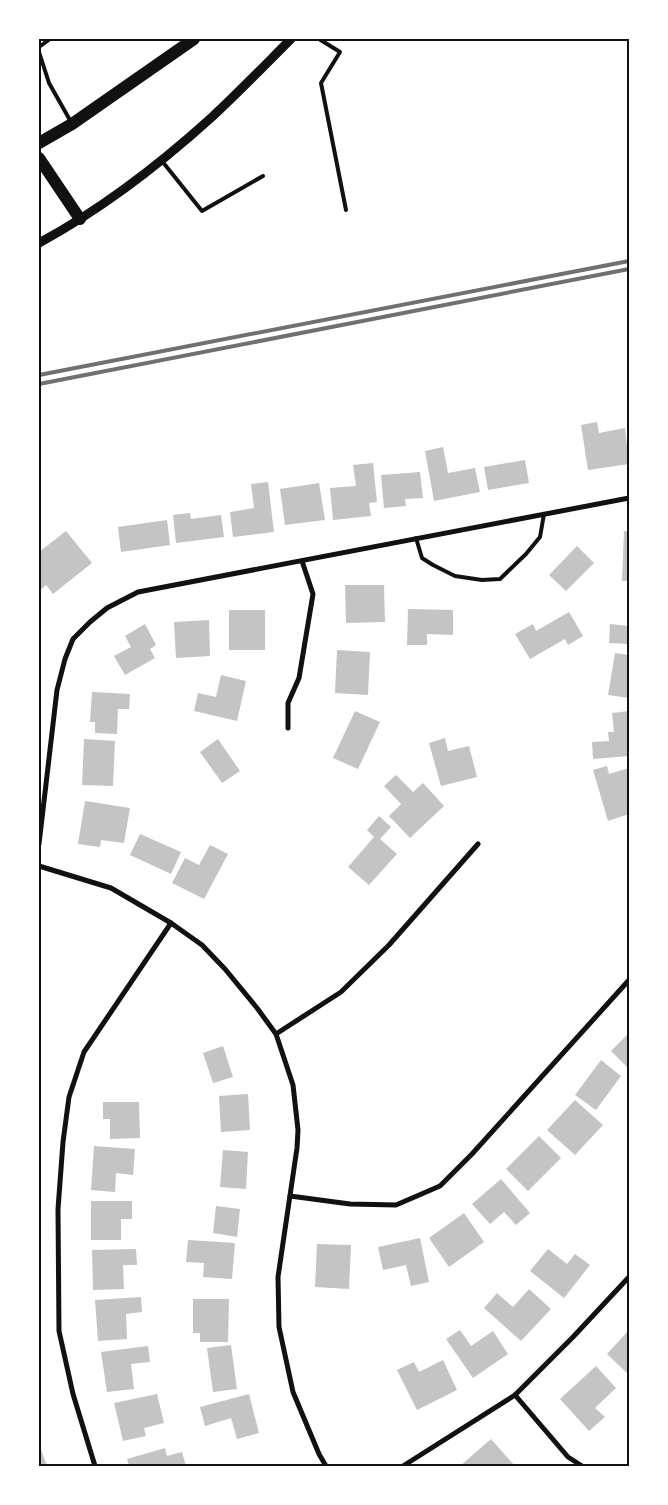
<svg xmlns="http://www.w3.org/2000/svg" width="668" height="1505" font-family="'Public Sans',sans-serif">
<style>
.building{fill:#c4c4c4}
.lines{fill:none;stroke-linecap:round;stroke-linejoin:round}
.service{stroke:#111;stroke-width:4}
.minor{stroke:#111;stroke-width:5}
.tertiary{stroke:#111;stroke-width:9}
.primary{stroke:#111;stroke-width:12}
.rail{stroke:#707070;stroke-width:4}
.neatline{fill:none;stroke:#111;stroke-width:2}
</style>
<rect width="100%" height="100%" fill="#fff"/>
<!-- building -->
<g class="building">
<path d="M597 422 599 433 625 428 629 464 588 470 581 425Z"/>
<path d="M443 447 448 473 475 468 480 492 434 501 425 451Z"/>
<path d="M525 460 529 483 488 490 484 467Z"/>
<path d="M373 463 377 502 369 503 371 516 333 520 330 488 356 486 353 465Z"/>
<path d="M420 472 423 498 405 499 406 506 384 508 381 475Z"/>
<path d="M268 482 274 532 233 537 230 512 254 508 251 484Z"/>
<path d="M319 483 325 520 285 525 280 489Z"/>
<path d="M190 513 191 519 221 515 224 537 176 543 173 515Z"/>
<path d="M167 520 170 545 121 552 118 527Z"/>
<path d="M66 531 92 563 53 594 46 585 39 591V552Z"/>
<path d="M624 531H629V581H622Z"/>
<path d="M577 546 594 563 566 591 549 575Z"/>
<path d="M345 585H384L385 622 346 623Z"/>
<path d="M408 609 453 610V635L427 634V645H407Z"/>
<rect x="229" y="610" width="36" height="40"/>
<path d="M569 612 583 636 568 645 565 639 530 659 515 634 533 624 536 631Z"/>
<path d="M209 620 210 656 176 658 174 622Z"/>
<path d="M145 624 156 645 150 649 155 658 125 675 114 656 131 647 125 636Z"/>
<path d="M610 624 629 626V644L609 643Z"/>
<path d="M337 650 370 652 368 695 335 693Z"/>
<path d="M615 653 629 655V698L608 695Z"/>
<path d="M221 675 246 681 237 721 194 711 198 693 216 697Z"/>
<path d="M92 692 130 694 129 709H118L117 734 95 733V722H90Z"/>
<path d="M355 711 380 722 358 769 333 758Z"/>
<path d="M629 711V756L593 759 592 742 609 741 608 732H614L612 713Z"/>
<path d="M445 738 448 751 469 746 477 777 441 786 429 743Z"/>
<path d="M84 739 115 741 113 786 82 785Z"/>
<path d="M218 739 240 771 222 783 200 752Z"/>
<path d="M607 766 609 774 629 768V814L608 821 593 770Z"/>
<path d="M396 775 413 792 423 783 444 806 410 838 389 816 401 804 384 786Z"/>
<path d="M85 801 130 808 124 843 101 840 100 847 78 844Z"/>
<path d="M379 816 391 827 380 839 397 854 369 885 348 867 374 837 367 830Z"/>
<path d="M140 834 181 852 171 874 130 855Z"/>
<path d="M210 845 228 854 204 899 172 883 185 858 199 865Z"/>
<path d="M629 1033V1069L611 1051Z"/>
<path d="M223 1046 233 1077 213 1083 203 1053Z"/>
<path d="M601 1060 621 1076 596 1110 575 1095Z"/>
<path d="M248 1094 250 1130 221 1132 219 1096Z"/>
<path d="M575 1100 603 1125 575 1155 547 1130Z"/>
<path d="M103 1102H139L140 1138 110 1139V1119H103Z"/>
<path d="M539 1136 561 1158 528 1191 506 1169Z"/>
<path d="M94 1146 135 1149 133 1175 116 1173 115 1192 91 1190Z"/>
<path d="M223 1150 248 1152 246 1189 220 1187Z"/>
<path d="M501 1179 530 1213 516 1225 504 1212 490 1224 472 1204Z"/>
<path d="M91 1201H132V1219H121V1240H91Z"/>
<path d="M216 1206 240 1209 237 1237 213 1233Z"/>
<path d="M464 1213 484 1242 449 1267 429 1238Z"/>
<path d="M420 1238 429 1282 411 1286 406 1265 383 1270 378 1247Z"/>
<path d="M188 1240 235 1243 232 1279 203 1277 204 1263 186 1262Z"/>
<path d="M317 1244 351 1245 349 1289 315 1287Z"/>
<path d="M136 1249 137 1265H123L124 1289 93 1290 92 1250Z"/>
<path d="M548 1249 567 1264 575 1254 590 1265 564 1298 530 1271Z"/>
<path d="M529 1289 551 1309 521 1341 484 1308 497 1293 513 1307Z"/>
<path d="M141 1297 142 1312 126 1314 127 1339 98 1341 95 1300Z"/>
<path d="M193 1299H229L228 1342H200V1333H193Z"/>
<path d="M460 1330 471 1346 493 1331 508 1354 473 1378 446 1339Z"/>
<path d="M629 1330V1373L628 1374 607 1354Z"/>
<path d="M231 1345 237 1389 213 1392 207 1348Z"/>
<path d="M148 1346 150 1362 131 1364 134 1389 107 1392 101 1352Z"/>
<path d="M443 1360 457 1390 417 1410 397 1370 414 1362 419 1372Z"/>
<path d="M596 1366 616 1388 595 1408 605 1417 589 1431 560 1399Z"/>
<path d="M157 1394 164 1423 144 1428 146 1436 123 1441 114 1403Z"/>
<path d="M249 1394 259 1433 237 1439 231 1418 205 1426 200 1407Z"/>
<path d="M491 1439 515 1466H460Z"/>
<path d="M39 1444 47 1466H39Z"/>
<path d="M165 1448 167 1456 182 1452 186 1466H129L127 1459Z"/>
</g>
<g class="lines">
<!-- service -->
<g class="service">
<path d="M319 39 340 52 321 83 346 210"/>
<path d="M39 47 50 39"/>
<path d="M39 52 49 83 71 122"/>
<path d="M162 161 202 211 263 176"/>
<path d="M416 538 422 558 433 565 455 576 482 580 500 579 526 554 540 537 544 514"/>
</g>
<!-- minor -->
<g class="minor">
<path d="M288 728V703L299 678 313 594 302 561"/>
<path d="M39 844 57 690 65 659 73 639 90 622 107 608 138 592 629 498"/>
<path d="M39 866 111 888 171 923 202 945 225 969 257 1008 276 1034 293 1085 298 1130 297 1148 278 1277 279 1327 293 1392 319 1454 326 1466"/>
<path d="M276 1034 341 992 389 945 478 844"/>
<path d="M290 1196 350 1204 396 1205 440 1186 472 1154 629 980"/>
<path d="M515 1395 568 1457 582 1466"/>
<path d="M95 1466 73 1394 59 1331 58 1209 63 1142 69 1097 84 1052 171 923"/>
<path d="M403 1466 515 1395 573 1337 629 1277"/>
</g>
<!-- tertiary -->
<path class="tertiary" d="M39 243C102 209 159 165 212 117 239 92 265 65 291 39"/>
<!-- primary -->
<g class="primary">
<path d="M39 143 72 124 194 39"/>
<path d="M39 158 80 219"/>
</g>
<!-- rail -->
<g class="rail">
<path d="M39 375 629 261"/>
<path d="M39 384 629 269"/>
</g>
</g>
<!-- border -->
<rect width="668" height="1505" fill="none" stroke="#ffffff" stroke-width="80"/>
<rect x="40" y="40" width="588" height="1425" class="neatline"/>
</svg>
